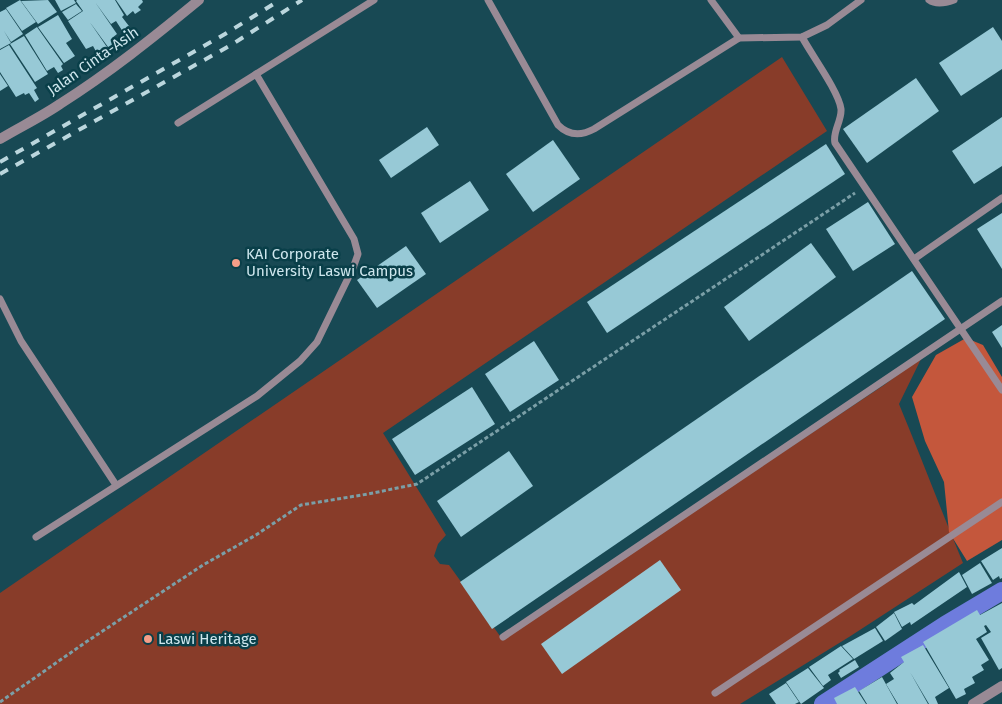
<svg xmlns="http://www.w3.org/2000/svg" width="1002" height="704" font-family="'Fira Sans',sans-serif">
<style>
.green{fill:#883c29}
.forest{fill:#c4573c}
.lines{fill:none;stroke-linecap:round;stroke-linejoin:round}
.canal{stroke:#6e7cdd;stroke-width:18}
.building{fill:#97c9d6}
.path{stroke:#7b9fa7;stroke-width:3;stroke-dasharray:4 2.5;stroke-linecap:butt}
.service{stroke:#998a95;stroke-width:7}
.minor{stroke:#998a95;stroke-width:10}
.rail{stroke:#bbd6dd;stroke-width:4;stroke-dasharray:9 9;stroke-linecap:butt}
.poi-dot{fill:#f49e88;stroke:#093f49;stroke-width:2}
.labels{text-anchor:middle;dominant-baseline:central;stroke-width:5;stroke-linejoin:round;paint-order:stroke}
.street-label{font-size:15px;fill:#cee6ed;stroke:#093f49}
.poi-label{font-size:15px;fill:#cee6ed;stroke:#093f49;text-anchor:start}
</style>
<rect width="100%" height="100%" fill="#184954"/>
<!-- green -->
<path class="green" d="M782 57 827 131 383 433 446 535 438 544 434 556 440 564 449 565 500 636 520 627 884 385 922 357 899 404C921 457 941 510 963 563L849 637 740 704H0V593Z"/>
<!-- forest -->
<path class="forest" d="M966 338 983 345 1002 377V540L967 561 949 532 944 482 925 441 912 397 936 355Z"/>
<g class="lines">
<!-- canal -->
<path class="canal" d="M823 704 945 625 1002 591"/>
</g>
<!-- building -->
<g class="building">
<path d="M20 0 36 22 22 31 6 8Z"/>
<path d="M48 0 57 12 38 24 21 1Z"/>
<path d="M55 0H74L76 3 61 11Z"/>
<path d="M115 0 124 15 122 17 132 30 125 35 116 21 111 24 95 2 117 34 112 38 118 47 111 51 89 21 109 50 99 57 93 46 86 49 68 21 83 11 76 1 77 0Z"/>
<path d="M116 0H142L143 2 138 7 141 10 135 14 133 11 127 16Z"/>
<path d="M76 4 82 11 68 20 62 12Z"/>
<path d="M6 9 23 34 11 42 4 31 11 43 0 49V12Z"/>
<path d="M58 15 72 39 66 43 75 56 64 63 38 27Z"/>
<path d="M37 27 63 64 61 66 63 70 58 73 54 67 47 71 25 35Z"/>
<path d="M993 27 1002 41V69L961 96 939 63Z"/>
<path d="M24 36 48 74 35 82 10 44Z"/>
<path d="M9 45 37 88 34 90 39 99 35 102 29 93 25 95 24 93 16 97 0 72V50Z"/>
<path d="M0 74 8 86 0 91Z"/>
<path d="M916 78 939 111 867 163 843 129Z"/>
<path d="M1002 117V166L974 184 952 151Z"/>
<path d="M427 127 439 145 391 178 379 160Z"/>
<path d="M553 140 580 179 533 212 506 174Z"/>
<path d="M826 144 845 174 607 333 587 302Z"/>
<path d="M470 181 489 210 440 243 421 213Z"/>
<path d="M868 202 895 244 853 271 826 229Z"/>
<path d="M1002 213V269L977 229Z"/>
<path d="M811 243 836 277 749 341 724 307Z"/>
<path d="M406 246 426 274 377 308 357 280Z"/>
<path d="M912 271 945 319 492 629 460 582Z"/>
<path d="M1002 325V348L992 332Z"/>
<path d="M534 341 559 380 510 412 485 374Z"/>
<path d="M472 387 495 424 415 475 392 439Z"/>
<path d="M509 451 533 486 461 537 437 501Z"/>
<path d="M1002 548V578L1000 579 999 576 993 580 981 561Z"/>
<path d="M660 560 681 590 562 674 541 644Z"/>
<path d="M980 563 992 583 972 594 962 575Z"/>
<path d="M959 572 967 587 911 625 910 622 902 627 894 612 912 603 914 605Z"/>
<path d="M1002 603V668L999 670 981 638 991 632 986 625 984 626 987 632 976 639 989 660 981 665 984 670 972 677 975 683 964 689 966 694 956 699 923 642 977 610 980 615Z"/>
<path d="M894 613 902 629 885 641 876 627Z"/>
<path d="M875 628 883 641 854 659 842 646Z"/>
<path d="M923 645 949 688 935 697 938 704H929L910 672 928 704H898L886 684 894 679 890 673 904 662 901 657Z"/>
<path d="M841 646 853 659 828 675 831 680 823 686 809 667Z"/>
<path d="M855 660 859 667 841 678 838 673 840 671 839 670Z"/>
<path d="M808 668 824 688 801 704 786 682Z"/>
<path d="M882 677 897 704H867L859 691Z"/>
<path d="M786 683 799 702 795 704H776L769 694Z"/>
<path d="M855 687 866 704H837L834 698Z"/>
</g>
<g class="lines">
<!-- path -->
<path class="path" d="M0 702 86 642 203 565 256 535 301 505 368 494 417 484 855 193"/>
<!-- service -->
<g class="service">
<path d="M488 0 558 125C569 136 581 136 594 129L739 38 802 37 827 25 861 0"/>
<path d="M711 0 739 38"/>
<path d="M929 0C936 5 946 3 954 0"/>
<path d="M802 37C811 54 839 92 841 109 842 121 832 132 835 143L1002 390"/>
<path d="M178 123 374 0"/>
<path d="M914 259 1002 198"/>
<path d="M0 299 21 341 116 485"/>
<path d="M36 537 257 396 300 361 317 342 353 268 358 254 354 239 256 74"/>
<path d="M503 637 1002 301"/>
<path d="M715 693 1002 502"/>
</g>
<!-- minor -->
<g class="minor">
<path d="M0 139C20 127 41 117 60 104 109 73 154 37 199 0"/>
<path d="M973 704 1002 686"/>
</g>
<!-- rail -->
<g class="rail">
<path d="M0 162 225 34 280 0"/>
<path d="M0 174 231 45 302 0"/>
</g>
</g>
<!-- markers -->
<g class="poi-dot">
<circle cx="236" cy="263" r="5"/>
<circle cx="148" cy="639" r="5"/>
</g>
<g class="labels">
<!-- street labels -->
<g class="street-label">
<text transform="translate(93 61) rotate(-35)">Jalan Cinta-Asih</text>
</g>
<!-- poi labels -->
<g class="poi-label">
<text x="246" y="254">KAI Corporate<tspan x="246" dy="17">University Laswi Campus</tspan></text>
<text x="158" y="639">Laswi Heritage</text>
</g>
</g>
</svg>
